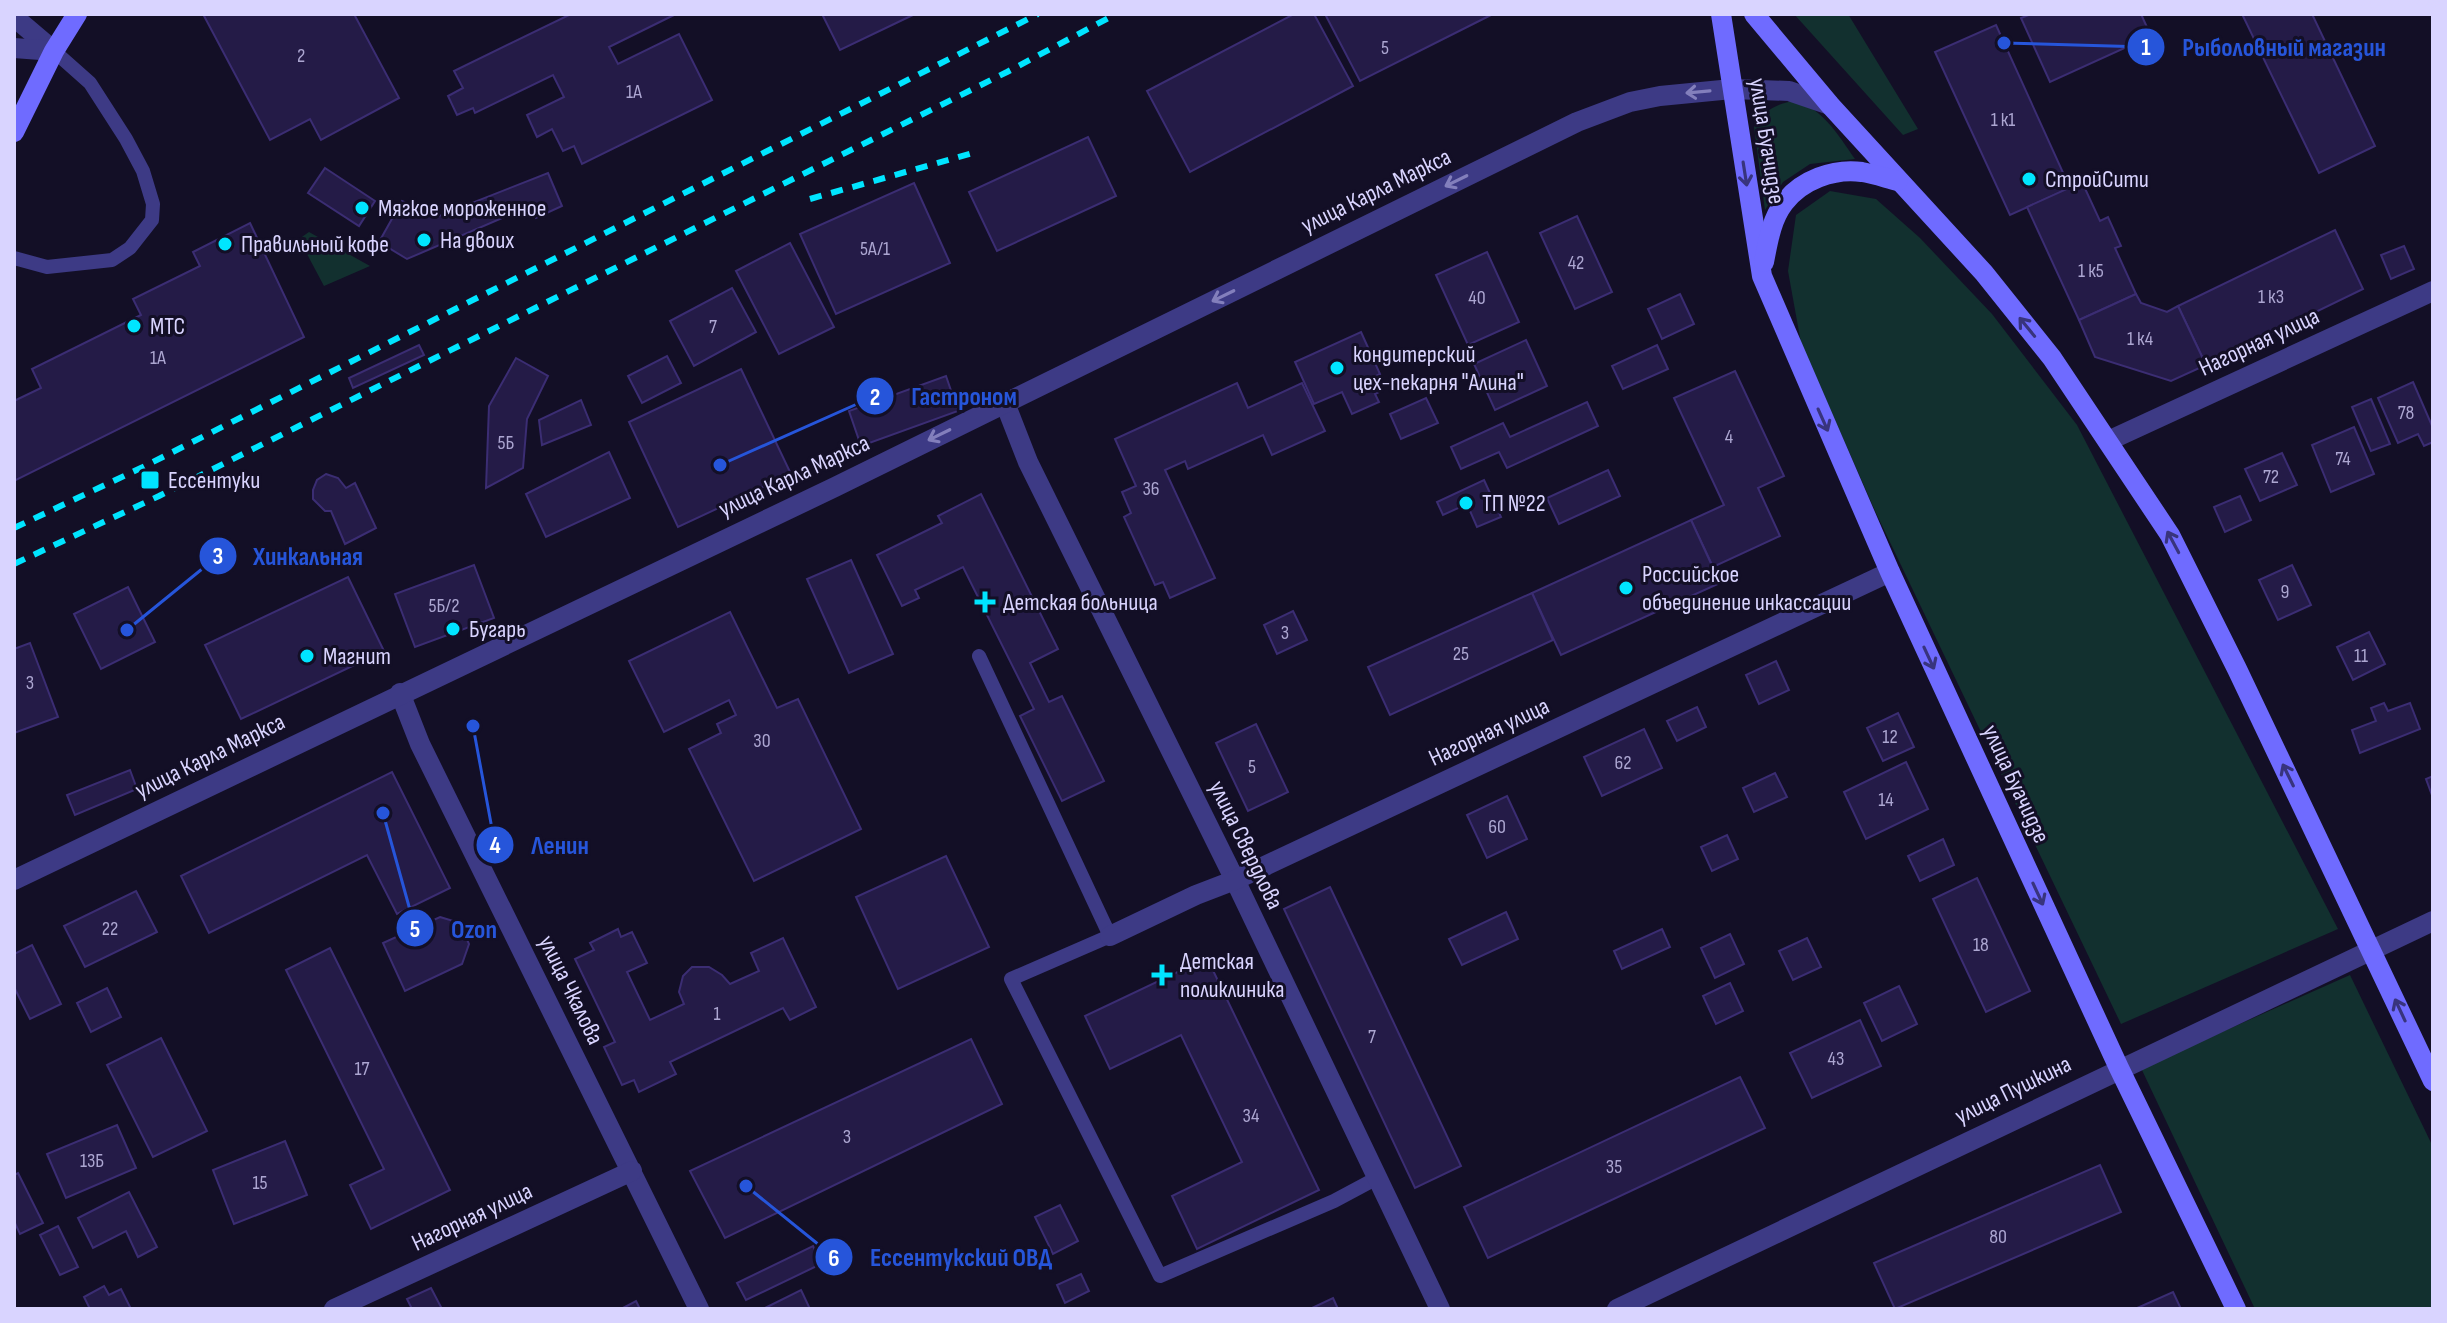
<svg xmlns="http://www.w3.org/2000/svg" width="2447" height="1323" font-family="'Sofia Sans Condensed',sans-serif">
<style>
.green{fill:#12302f}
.building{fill:#241b47;stroke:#3b2d73;stroke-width:2}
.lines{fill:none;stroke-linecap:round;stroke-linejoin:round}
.service{stroke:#3d3a85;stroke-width:14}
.minor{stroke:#3d3a85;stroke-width:20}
.tertiary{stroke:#3d3a85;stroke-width:20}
.secondary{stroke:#6f6bff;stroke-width:20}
.rail{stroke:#00e5ff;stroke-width:6;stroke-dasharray:12 10;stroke-linecap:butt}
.oneway{stroke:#837fbc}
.oneway2{stroke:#38347d}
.poi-dot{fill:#00e5ff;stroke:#130f26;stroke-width:3}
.labels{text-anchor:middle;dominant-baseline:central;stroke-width:6;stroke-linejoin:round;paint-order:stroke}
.number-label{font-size:20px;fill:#aca6d1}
.street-label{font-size:24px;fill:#d9d4ff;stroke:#130f26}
.poi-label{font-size:24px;fill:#d9d4ff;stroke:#130f26;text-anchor:start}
.leader{fill:none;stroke:#2655da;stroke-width:3}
.callout-dot{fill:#2655da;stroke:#130f26;stroke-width:3}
.mark-label{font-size:24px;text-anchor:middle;font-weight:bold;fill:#fff}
.callout-label{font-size:26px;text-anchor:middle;font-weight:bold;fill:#2655da;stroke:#130f26;stroke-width:6;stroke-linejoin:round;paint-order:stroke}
</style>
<rect width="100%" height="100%" fill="#130f26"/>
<!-- green -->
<g class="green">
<path d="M1794 14H1848L1918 129 1903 135Z"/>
<path d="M1792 101C1822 106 1838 135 1855 159L1810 164 1783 182 1765 210 1754 127C1764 111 1774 105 1792 101Z"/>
<path d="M1830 191 1876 199 1920 238 1992 314 2077 425 2338 929 2121 1024 1876 513 1801 343 1788 271 1796 215Z"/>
<path d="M309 232 370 266 324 286 299 239Z"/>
<path d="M2350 975 2433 1147V1309H2255L2141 1068Z"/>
</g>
<!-- building -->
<g class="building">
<path d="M203 14H354L399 98 321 140 310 119 270 140Z"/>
<path d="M571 14H676L609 47 618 64 679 34 712 100 582 164 574 146 563 151 552 129 537 137 527 115 564 97 553 75 475 113 473 108 457 115 448 96 463 88 454 71Z"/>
<path d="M822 14H915L840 50Z"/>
<path d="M1294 14H1314L1353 86 1190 172 1147 91Z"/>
<path d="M1325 14H1493L1360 81Z"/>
<path d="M2031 14H2141L2151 36 2050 82 2021 18Z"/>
<path d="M2242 14H2312L2375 146 2319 173Z"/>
<path d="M1996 25 2070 188 2010 215 1935 52Z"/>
<path d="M1088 137 1116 196 997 251 969 192Z"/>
<path d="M325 168 375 201 359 226 308 193Z"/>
<path d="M548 173 562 206 536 218 530 206 407 259 379 242 402 201 439 216Z"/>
<path d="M2082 182 2100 221 2108 217 2121 246 2115 248 2136 294 2079 320 2027 207Z"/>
<path d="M914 183 950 263 836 314 800 234Z"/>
<path d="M1577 216 1612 292 1575 309 1540 233Z"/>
<path d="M250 223 304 337 14 481V401L41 388 32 369 141 315 133 299 200 266 193 252Z"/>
<path d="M2335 230 2363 289 2206 365 2178 306Z"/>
<path d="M790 243 834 327 779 354 736 271Z"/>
<path d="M2404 246 2414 269 2391 279 2381 255Z"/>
<path d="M1487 252 1519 322 1468 345 1436 275Z"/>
<path d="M732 288 756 332 694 366 670 321Z"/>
<path d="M1680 294 1694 324 1662 339 1648 309Z"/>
<path d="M2136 294 2141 303 2167 312 2178 306 2206 365 2171 381 2095 357 2079 320Z"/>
<path d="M1361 332 1380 374 1374 377 1381 391 1375 394 1379 402 1352 414 1342 392 1314 404 1295 362Z"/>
<path d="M1526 340 1547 386 1495 410 1474 364Z"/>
<path d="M419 345 424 355 353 388 349 378Z"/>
<path d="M1657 345 1668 369 1623 389 1612 366Z"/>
<path d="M667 356 681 383 642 403 628 376Z"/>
<path d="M516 358 548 376 527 419 523 468 486 488 489 406Z"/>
<path d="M741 369 791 474 678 527 629 422Z"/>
<path d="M1735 371 1784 476 1758 488 1780 536 1713 567 1691 520 1724 505 1674 398Z"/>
<path d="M946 376 958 411 861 446 849 411Z"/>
<path d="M2413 382 2433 428V442L2424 446 2418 434 2398 443 2378 398Z"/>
<path d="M1237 383 1248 408 1302 383 1325 431 1272 455 1263 435 1188 469 1185 461 1165 470 1215 578 1170 598 1163 582 1155 585 1124 517 1131 513 1122 492 1136 486 1115 439Z"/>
<path d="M1426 398 1438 423 1401 439 1390 414Z"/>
<path d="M2371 399 2390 444 2371 451 2352 407Z"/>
<path d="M581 400 591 425 542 445 539 420Z"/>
<path d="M1587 402 1598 426 1507 468 1499 452 1461 469 1451 447 1503 423 1510 437Z"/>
<path d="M2354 427 2374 474 2331 492 2312 445Z"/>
<path d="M609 452 630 498 546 537 526 494Z"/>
<path d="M2282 453 2297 485 2260 501 2245 469Z"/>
<path d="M1608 470 1620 496 1559 524 1547 498Z"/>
<path d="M326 474 338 478 346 488 355 483 376 528 345 544 331 511H325L313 499V490L317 480Z"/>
<path d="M1484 480 1501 517 1477 527 1467 504 1443 515 1437 502Z"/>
<path d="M981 494 1058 649 1030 663 1049 702 1062 696 1104 781 1062 801 1020 716 1034 709 963 567 915 590 919 598 902 606 877 555 942 523 938 516Z"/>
<path d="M2240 496 2251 520 2225 532 2214 507Z"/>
<path d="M1691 520 1720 583 1561 655 1532 593Z"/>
<path d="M851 560 893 654 849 673 807 579Z"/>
<path d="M474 565 494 618 415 647 395 594Z"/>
<path d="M2292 565 2311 605 2278 620 2259 580Z"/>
<path d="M348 577 384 651 241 719 205 645Z"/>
<path d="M128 587 155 642 101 669 74 614Z"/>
<path d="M1532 593 1553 640 1390 715 1368 667Z"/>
<path d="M1293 611 1307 640 1277 654 1264 625Z"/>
<path d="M730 612 777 708 798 699 861 829 754 881 689 749 721 733 717 724 736 715 729 700 664 732 629 661Z"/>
<path d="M2369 632 2385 664 2353 680 2337 647Z"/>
<path d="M30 643 58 717 14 733V649Z"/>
<path d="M1776 661 1789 690 1759 704 1746 675Z"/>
<path d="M2384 703 2388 711 2410 703 2420 729 2360 753 2352 730 2376 721 2371 708Z"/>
<path d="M1697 707 1706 727 1677 741 1667 721Z"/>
<path d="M1898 713 1914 747 1883 761 1867 728Z"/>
<path d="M1256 724 1288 792 1248 811 1216 743Z"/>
<path d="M1644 729 1662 768 1602 796 1584 757Z"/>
<path d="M1906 762 1928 809 1866 839 1844 792Z"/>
<path d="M130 770 137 789 75 815 67 795Z"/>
<path d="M392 772 450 888 397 914 367 855 209 933 181 876Z"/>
<path d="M1775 773 1787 797 1754 812 1743 788Z"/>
<path d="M2433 776V798L2426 779Z"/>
<path d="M1507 796 1527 839 1487 858 1467 815Z"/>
<path d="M1727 835 1738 859 1712 871 1701 847Z"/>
<path d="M1943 839 1954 865 1920 881 1908 856Z"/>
<path d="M946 856 989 947 898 989 856 897Z"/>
<path d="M1977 878 2030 991 1986 1012 1933 899Z"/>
<path d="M1330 887 1461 1166 1415 1188 1284 909Z"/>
<path d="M136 891 157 932 85 967 64 926Z"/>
<path d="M1506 912 1518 939 1462 965 1449 939Z"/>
<path d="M440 917 460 923 469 944 462 964 405 991 383 943Z"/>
<path d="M618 929 621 937 632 932 647 963 627 972 650 1020 684 1004 679 992 683 976 692 967H709L722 975 730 984 759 971 751 953 783 938 816 1007 790 1020 783 1008 670 1062 676 1074 639 1092 634 1080 622 1085 604 1047 615 1042 575 959 594 950 590 943Z"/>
<path d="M1662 929 1670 947 1622 969 1614 951Z"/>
<path d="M1730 934 1744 964 1715 978 1701 948Z"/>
<path d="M1807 938 1821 967 1793 980 1779 951Z"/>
<path d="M32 945 61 1004 30 1019 14 987V954Z"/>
<path d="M330 948 450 1190 371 1229 350 1185 384 1169 286 970Z"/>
<path d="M1207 958 1319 1190 1197 1249 1172 1196 1242 1162 1181 1035 1110 1069 1085 1016Z"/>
<path d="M1730 983 1743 1011 1716 1024 1703 996Z"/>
<path d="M1899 986 1917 1024 1882 1041 1864 1003Z"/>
<path d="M107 988 121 1017 91 1032 77 1003Z"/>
<path d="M1860 1020 1881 1066 1812 1098 1790 1053Z"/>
<path d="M161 1038 207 1131 153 1157 107 1065Z"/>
<path d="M971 1039 1002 1104 725 1238 690 1171Z"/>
<path d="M1740 1077 1765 1128 1488 1258 1464 1207Z"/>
<path d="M117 1125 136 1168 66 1198 47 1154Z"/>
<path d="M285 1141 307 1195 234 1224 213 1170Z"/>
<path d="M2100 1165 2121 1212 1895 1309 1874 1263Z"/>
<path d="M18 1173 43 1223 20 1234 14 1221V1175Z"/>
<path d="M129 1192 157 1247 138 1257 126 1231 93 1248 78 1218Z"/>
<path d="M1060 1205 1078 1241 1053 1254 1035 1217Z"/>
<path d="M58 1226 78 1267 60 1275 40 1235Z"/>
<path d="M813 1246 821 1264 746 1300 737 1283Z"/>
<path d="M1081 1274 1089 1291 1065 1303 1057 1285Z"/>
<path d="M104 1286 109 1295 121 1289 131 1309H90L84 1297Z"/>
<path d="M431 1288 442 1309H412L407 1299Z"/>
<path d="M801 1290 810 1309H763Z"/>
<path d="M2173 1292 2181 1309H2135Z"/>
<path d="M1333 1298 1338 1309H1310Z"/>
<path d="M636 1301 640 1309H621Z"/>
</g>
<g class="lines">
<!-- service -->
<g class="service">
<path d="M14 258 47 267 112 260 130 248 152 220 153 204 143 171 126 139 90 83 54 51"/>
<path d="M979 656 1110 936 1011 979 1160 1276 1334 1201 1377 1178"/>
</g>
<!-- minor -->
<g class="minor">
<path d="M14 17 54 51"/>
<path d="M14 48 54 51"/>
<path d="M1005 403 1028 462 1235 880 1440 1309"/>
<path d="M2108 441 2433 291"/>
<path d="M400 693 420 744 699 1309"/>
<path d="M1110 936 1196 895 1235 880 1890 572"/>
<path d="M334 1309 632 1171"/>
</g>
<!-- tertiary -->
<g class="tertiary">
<path d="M14 880 835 487 1577 122 1630 102 1660 96 1732 89 1789 91 1830 105"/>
<path d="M1617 1309 2433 921"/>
</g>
<!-- secondary -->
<g class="secondary">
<path d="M1721 14 1762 276 1890 572 2119 1068 2236 1309"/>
<path d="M1754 14 1830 105 1984 273 2052 358 2170 535 2237 669 2433 1081"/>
<path d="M14 132 54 51 77 14"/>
<path d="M1764 262C1768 242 1771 220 1784 203 1801 180 1834 168 1862 172 1874 174 1886 178 1898 181"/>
</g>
<!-- rail -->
<g class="rail">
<path d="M810 199 976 152"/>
<path d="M14 528 143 467 1038 14"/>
<path d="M14 564 159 496 1007 72 1116 14"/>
</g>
</g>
<!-- one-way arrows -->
<defs><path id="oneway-shaft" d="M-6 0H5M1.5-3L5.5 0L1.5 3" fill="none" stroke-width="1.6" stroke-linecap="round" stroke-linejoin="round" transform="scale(2)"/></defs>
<g class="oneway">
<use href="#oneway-shaft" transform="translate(1698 92) rotate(175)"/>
<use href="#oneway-shaft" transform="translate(1456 181) rotate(154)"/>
<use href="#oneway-shaft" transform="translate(1223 296) rotate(154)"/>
<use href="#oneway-shaft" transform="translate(939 435) rotate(154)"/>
</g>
<g class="oneway2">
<use href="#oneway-shaft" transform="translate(1745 174) rotate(81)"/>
<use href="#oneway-shaft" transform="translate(2027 327) rotate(-129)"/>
<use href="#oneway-shaft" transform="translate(1823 420) rotate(66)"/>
<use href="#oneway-shaft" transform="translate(2173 542) rotate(-118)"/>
<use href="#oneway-shaft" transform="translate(1929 658) rotate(65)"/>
<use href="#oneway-shaft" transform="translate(2288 775) rotate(-116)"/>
<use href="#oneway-shaft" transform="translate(2038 894) rotate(65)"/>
<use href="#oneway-shaft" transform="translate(2400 1010) rotate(-115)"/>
</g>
<!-- markers -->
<g class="poi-dot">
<circle cx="2029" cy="179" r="8"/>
<circle cx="362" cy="208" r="8"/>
<circle cx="424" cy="240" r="8"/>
<circle cx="225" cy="244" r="8"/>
<circle cx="134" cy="326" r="8"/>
<circle cx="1337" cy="368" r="8"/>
<rect x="140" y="470" width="20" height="20" rx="4"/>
<circle cx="1466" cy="503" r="8"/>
<circle cx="1626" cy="588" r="8"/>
<path d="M981 590h8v8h8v8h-8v8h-8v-8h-8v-8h8z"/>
<circle cx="453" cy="629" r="8"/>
<circle cx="307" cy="656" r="8"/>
<path d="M1158 963h8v8h8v8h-8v8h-8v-8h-8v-8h8z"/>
</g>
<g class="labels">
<!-- number labels -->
<g class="number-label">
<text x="1385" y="48">5</text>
<text x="301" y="56">2</text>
<text x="634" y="92">1А</text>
<text x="2003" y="120">1 к1</text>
<text x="875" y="249">5А/1</text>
<text x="1576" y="263">42</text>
<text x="2091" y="271">1 к5</text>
<text x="2271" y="297">1 к3</text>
<text x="1477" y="298">40</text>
<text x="713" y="327">7</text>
<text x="2140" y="339">1 к4</text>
<text x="158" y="358">1А</text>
<text x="2406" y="413">78</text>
<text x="1729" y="437">4</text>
<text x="506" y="443">5Б</text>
<text x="2343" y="459">74</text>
<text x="2271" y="477">72</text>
<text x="1151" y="489">36</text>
<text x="2285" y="592">9</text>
<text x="444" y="606">5Б/2</text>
<text x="1285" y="633">3</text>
<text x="1461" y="654">25</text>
<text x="2361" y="656">11</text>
<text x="30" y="683">3</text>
<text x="1890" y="737">12</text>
<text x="762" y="741">30</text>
<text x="1623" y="763">62</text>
<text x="1252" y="767">5</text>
<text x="1886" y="800">14</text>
<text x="1497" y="827">60</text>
<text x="110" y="929">22</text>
<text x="1981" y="945">18</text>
<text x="717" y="1014">1</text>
<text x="1372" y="1037">7</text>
<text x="1836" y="1059">43</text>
<text x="362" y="1069">17</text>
<text x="1251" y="1116">34</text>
<text x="847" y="1137">3</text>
<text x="92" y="1161">13Б</text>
<text x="1614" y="1167">35</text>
<text x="260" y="1183">15</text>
<text x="1998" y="1237">80</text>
</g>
<!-- street labels -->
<g class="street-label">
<text transform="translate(1767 141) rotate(81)">улица Буачидзе</text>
<text transform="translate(1376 191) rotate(-26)">улица Карла Маркса</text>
<text transform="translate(2259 342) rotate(-25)">Нагорная улица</text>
<text transform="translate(794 476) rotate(-25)">улица Карла Маркса</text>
<text transform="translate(1489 732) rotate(-25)">Нагорная улица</text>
<text transform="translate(210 756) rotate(-26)">улица Карла Маркса</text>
<text transform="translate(2016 784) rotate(65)">улица Буачидзе</text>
<text transform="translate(1246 845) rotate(64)">улица Свердлова</text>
<text transform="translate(571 990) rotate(64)">улица Чкалова</text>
<text transform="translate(2013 1090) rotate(-26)">улица Пушкина</text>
<text transform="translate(472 1217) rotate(-25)">Нагорная улица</text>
</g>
<!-- poi labels -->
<g class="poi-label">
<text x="2045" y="179">СтройСити</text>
<text x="378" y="208">Мягкое мороженное</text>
<text x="440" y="240">На двоих</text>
<text x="241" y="244">Правильный кофе</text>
<text x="150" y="326">МТС</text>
<text x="1353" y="354">кондитерский<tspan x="1353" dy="28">цех-пекарня "Алина"</tspan></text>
<text x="168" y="480">Ессентуки</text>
<text x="1482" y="503">ТП №22</text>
<text x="1642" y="574">Российское<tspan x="1642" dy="28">объединение инкассации</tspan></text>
<text x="1003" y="602">Детская больница</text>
<text x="469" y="629">Бугарь</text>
<text x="323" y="656">Магнит</text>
<text x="1180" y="961">Детская<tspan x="1180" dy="28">поликлиника</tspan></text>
</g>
</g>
<!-- callouts -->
<path class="leader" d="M2004 43L2146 47M720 465L875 396M127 630L218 556M473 726L495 845M383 813L415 928M746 1186L834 1257"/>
<g class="callout-dot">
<circle cx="2004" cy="43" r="8"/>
<circle cx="720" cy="465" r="8"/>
<circle cx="127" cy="630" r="8"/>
<circle cx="473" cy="726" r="8"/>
<circle cx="383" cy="813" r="8"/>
<circle cx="746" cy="1186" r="8"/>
<circle cx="2146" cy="47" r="20"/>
<circle cx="875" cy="396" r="20"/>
<circle cx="218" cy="556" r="20"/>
<circle cx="495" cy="845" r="20"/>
<circle cx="415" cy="928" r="20"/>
<circle cx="834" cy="1257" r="20"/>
</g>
<g class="mark-label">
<text x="2146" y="55">1</text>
<text x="875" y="405">2</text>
<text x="218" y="564">3</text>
<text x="495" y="853">4</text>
<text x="415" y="937">5</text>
<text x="834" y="1266">6</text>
</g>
<g class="callout-label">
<text x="2284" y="56">Рыболовный магазин</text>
<text x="964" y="405">Гастроном</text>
<text x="308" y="565">Хинкальная</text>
<text x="560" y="854">Ленин</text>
<text x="474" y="938">Ozon</text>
<text x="961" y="1266">Ессентукский ОВД</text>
</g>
<!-- border -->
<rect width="2447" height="1323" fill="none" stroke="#d9d4ff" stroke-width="32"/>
</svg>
